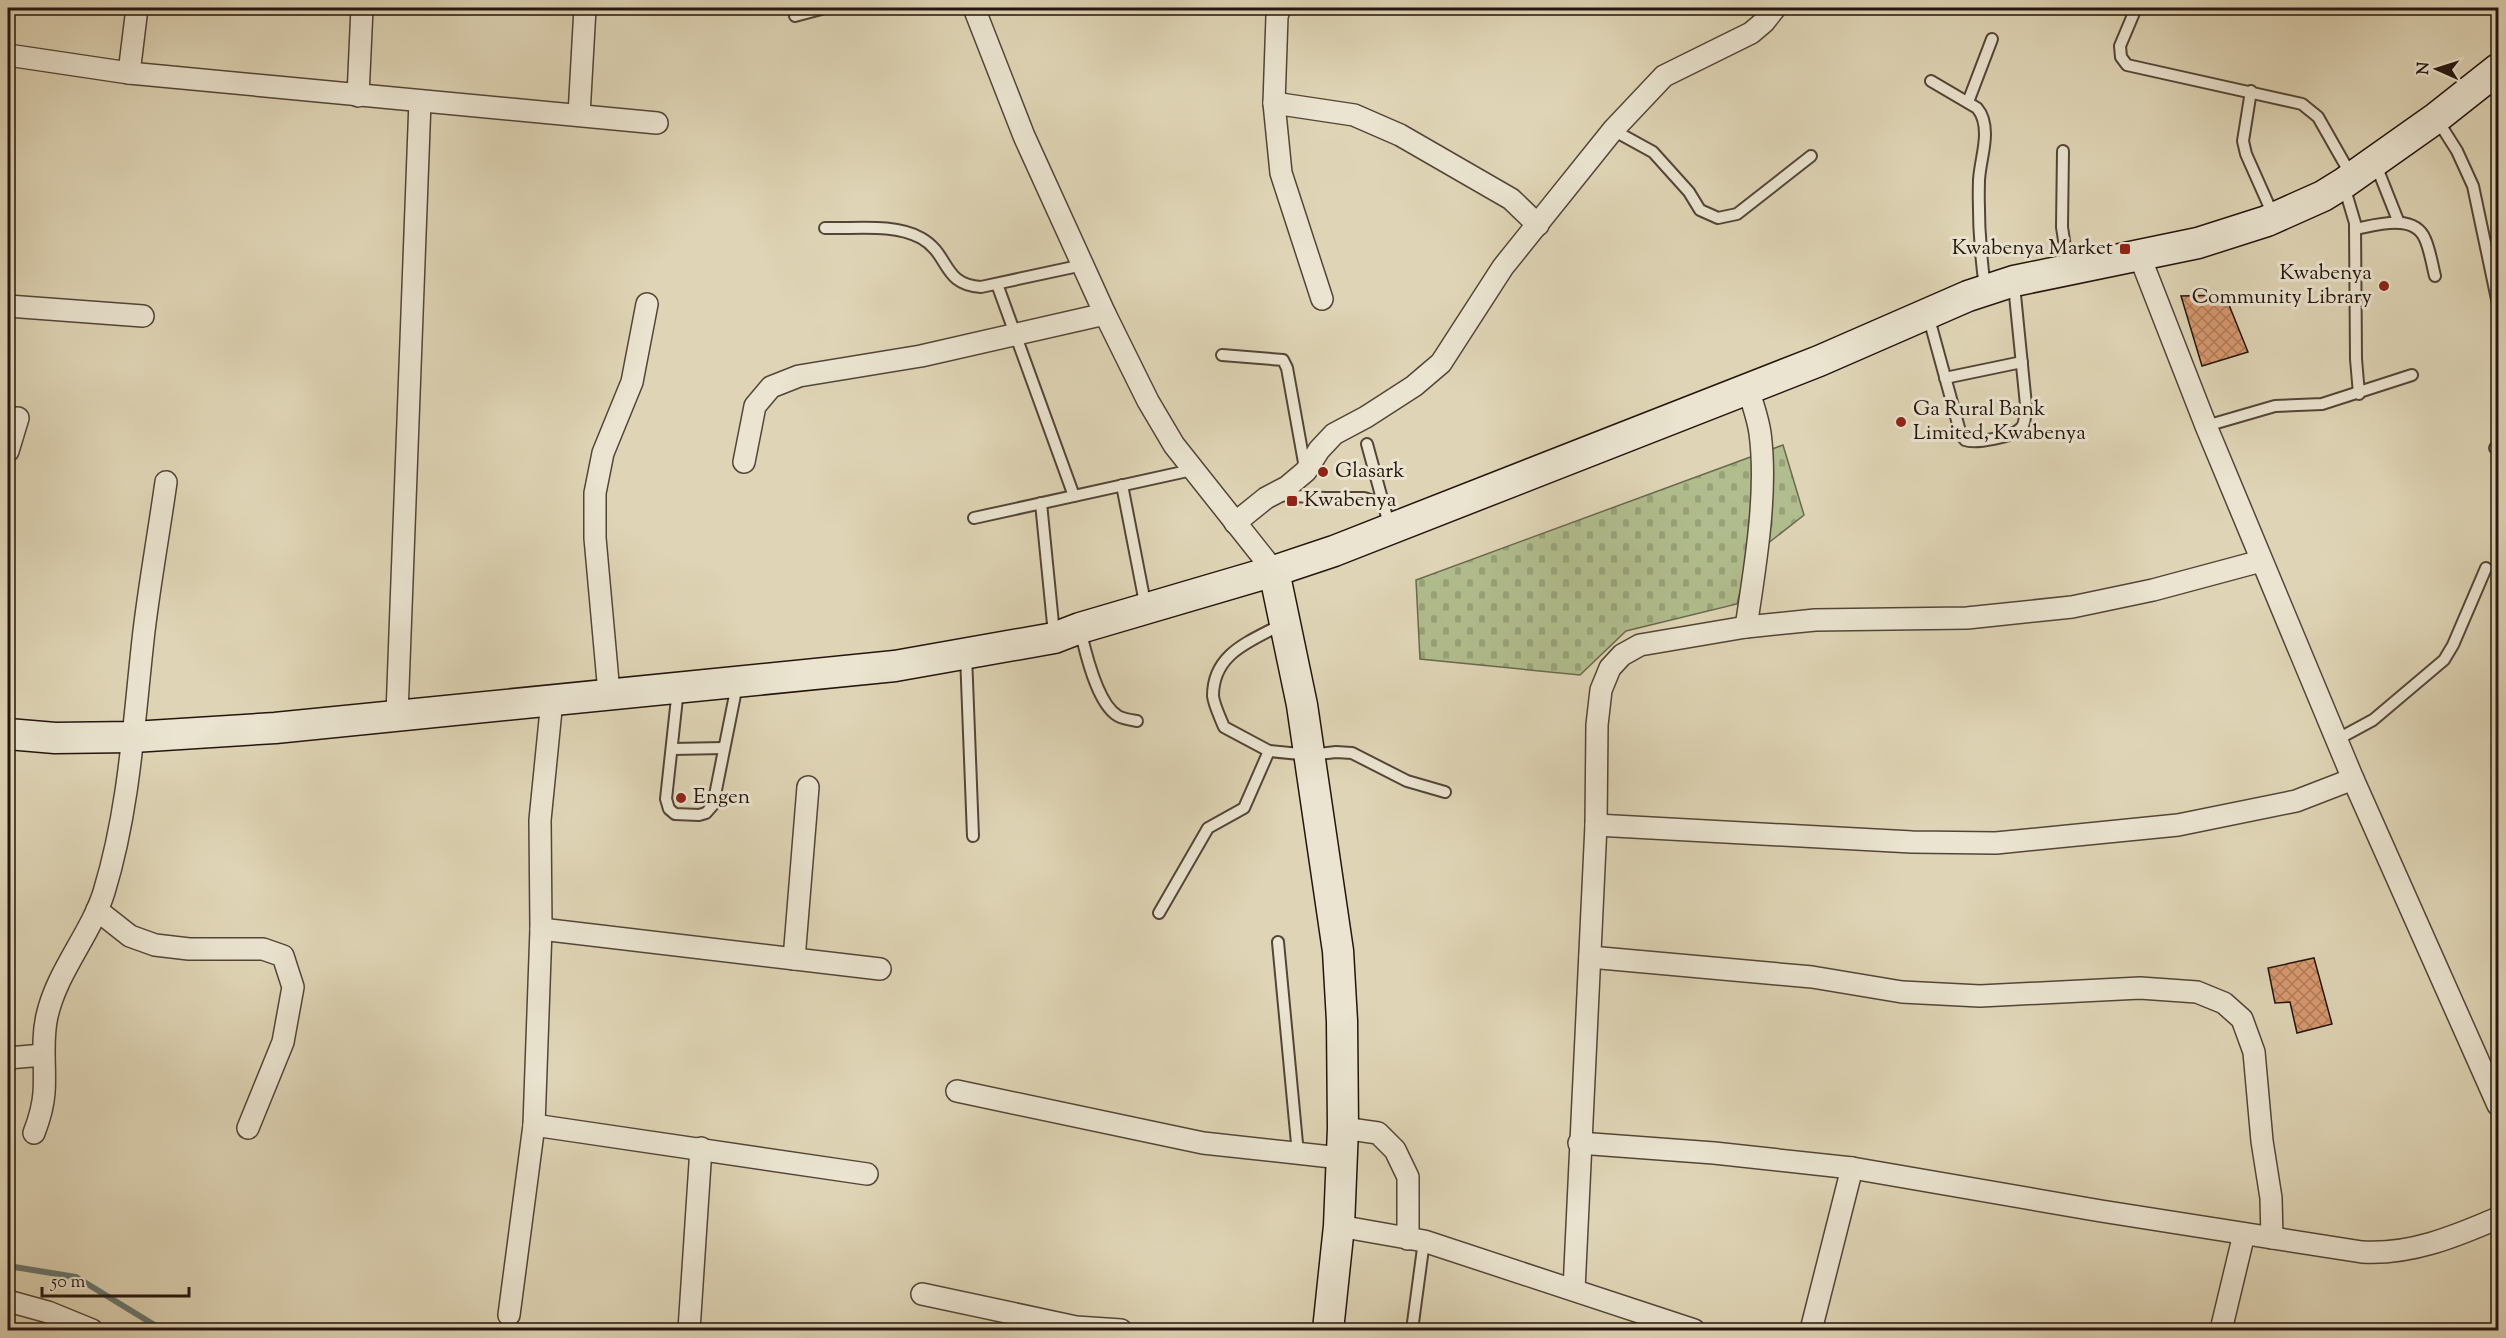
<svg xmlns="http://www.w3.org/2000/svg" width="2506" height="1338" font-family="'Sorts Mill Goudy',serif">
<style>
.cemetery{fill:url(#cemetery-stones);stroke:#6b694e;stroke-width:1.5}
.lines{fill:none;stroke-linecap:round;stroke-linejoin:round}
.stream{stroke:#677770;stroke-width:6}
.building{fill:url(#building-cross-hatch);stroke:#25150e;stroke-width:1.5}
.lane-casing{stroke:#544538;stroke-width:14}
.street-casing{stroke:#544538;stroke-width:24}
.secondary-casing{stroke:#25150e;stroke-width:33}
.lane{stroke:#eae4d0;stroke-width:10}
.street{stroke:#eae4d0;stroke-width:21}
.secondary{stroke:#eae4d0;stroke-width:30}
.poi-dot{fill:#8f2418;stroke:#eae4d0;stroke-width:2}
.labels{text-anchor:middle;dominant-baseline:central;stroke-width:6;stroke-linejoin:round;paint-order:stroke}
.poi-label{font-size:21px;fill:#25150e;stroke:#eae4d0;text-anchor:start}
</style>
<defs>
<pattern id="cemetery-stones" width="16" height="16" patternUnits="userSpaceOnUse" patternTransform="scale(1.5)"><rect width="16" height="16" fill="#b1bd8e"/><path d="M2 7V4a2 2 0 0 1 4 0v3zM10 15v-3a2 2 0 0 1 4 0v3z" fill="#98a279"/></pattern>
<pattern id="building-cross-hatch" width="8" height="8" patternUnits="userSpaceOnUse" patternTransform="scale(1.5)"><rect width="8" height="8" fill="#d89970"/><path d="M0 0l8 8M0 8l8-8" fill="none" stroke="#af7c5a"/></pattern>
</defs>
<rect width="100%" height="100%" fill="#dfd5b6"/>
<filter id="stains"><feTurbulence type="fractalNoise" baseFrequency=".00333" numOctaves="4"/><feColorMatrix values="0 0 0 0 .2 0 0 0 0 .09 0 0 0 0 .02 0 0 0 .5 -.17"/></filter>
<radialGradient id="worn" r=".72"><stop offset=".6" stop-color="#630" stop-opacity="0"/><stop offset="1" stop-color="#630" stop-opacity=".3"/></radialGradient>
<!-- cemetery -->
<path class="cemetery" d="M1783 445 1804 515 1748 559 1737 604 1626 631 1580 675 1420 659 1416 580Z"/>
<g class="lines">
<!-- stream -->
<path class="stream" d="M8 1266 76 1277 161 1329 199 1330"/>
</g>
<!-- building -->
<g class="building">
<path d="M2225 295 2248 352 2202 366 2181 296Z"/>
<path d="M2314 958 2332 1024 2297 1033 2290 1002 2275 1003 2268 968Z"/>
</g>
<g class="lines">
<!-- lane casing -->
<g class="lane-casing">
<g id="lane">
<path d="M2136 8 2120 46 2121 57 2127 65 2302 104 2318 117 2351 175"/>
<path d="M795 16 825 8"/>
<path d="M1931 81 1977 108C1983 115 1985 123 1985 134 1985 149 1980 164 1979 180 1978 216 1980 252 1985 287"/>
<path d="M2251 91 2243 141 2246 154 2274 217"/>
<path d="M1968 102 1992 39"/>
<path d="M2438 121 2457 151 2473 186 2498 304"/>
<path d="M1613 130 1653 152 1689 192 1700 210 1718 218 1737 214 1811 156"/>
<path d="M2063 151 2062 227 2068 267"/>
<path d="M2376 165 2399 223"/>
<path d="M2344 186 2355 223 2356 359 2359 394"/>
<path d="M825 228C855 229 894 223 921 238 950 254 942 285 981 287L1083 265"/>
<path d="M2355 229C2376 225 2414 213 2425 239 2430 250 2432 264 2435 276"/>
<path d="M997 284 1074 496"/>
<path d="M1928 315 1961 435 1965 440C1975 444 2013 437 2021 428 2026 423 2025 412 2026 405L2014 285"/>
<path d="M1222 355 1283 360 1287 368 1305 468"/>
<path d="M1945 378 2022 362"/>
<path d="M2206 426 2275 406 2322 404 2412 375"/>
<path d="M1367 444 1390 528"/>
<path d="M2495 448H2498"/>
<path d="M1122 485 1146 608"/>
<path d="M1279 495 1325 498H1364L1383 504"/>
<path d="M1041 503 1054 634"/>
<path d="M974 518 1192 470"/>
<path d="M1284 623C1252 641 1213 652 1213 696 1214 705 1220 717 1224 727L1269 751 1310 755 1336 752 1352 753 1407 781 1445 792"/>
<path d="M1080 629C1085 651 1097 704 1118 716 1123 719 1131 720 1137 721"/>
<path d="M966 655 973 836"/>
<path d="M678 689 666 799 669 809 675 814 699 815 706 813 713 805 737 685"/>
<path d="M2336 740 2373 720 2444 660 2453 645 2486 568"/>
<path d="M672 749 724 748"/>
<path d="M1159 913 1208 828 1244 808 1269 751"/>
<path d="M1278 942 1298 1154"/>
<path d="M1412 1330 1424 1241"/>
</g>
</g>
<!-- street casing -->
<g class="street-casing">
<g id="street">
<path d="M974 8 1024 136 1105 314 1148 401 1174 445 1274 571"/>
<path d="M1280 8 1277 16 1274 103 1281 173 1322 299"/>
<path d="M8 55 129 73 657 123"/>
<path d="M129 73 137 8"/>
<path d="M358 96 362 8"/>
<path d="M1274 103 1354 115 1400 135 1511 199 1538 225"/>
<path d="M579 115 585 8"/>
<path d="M2140 257 2206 426 2353 779 2498 1105"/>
<path d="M8 306 143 316"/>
<path d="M8 451 18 418"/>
<path d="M744 462 755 406 771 387 799 376 921 356 1105 314"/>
<path d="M1235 523 1266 498 1287 487 1306 471 1319 450 1334 434 1366 417 1414 386 1441 363 1503 267 1613 130 1664 76 1751 33 1764 22 1775 8"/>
<path d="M1746 627C1755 567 1768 493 1760 433 1758 418 1752 403 1748 388"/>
<path d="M609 693 595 538V493L603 453 632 382 647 304"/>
<path d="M397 714 420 101"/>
<path d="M1596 825 1912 842 1996 843 2178 825 2296 801 2353 779"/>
<path d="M97 910 130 936 155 945 189 949H263L283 956 293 987 283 1042 248 1128"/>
<path d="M541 929 880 969"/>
<path d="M1590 957 1812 977 1902 992 1980 996 2140 988 2197 992 2224 1003 2242 1019 2254 1052 2262 1141 2271 1198 2272 1238"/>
<path d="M794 959 808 787"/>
<path d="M8 1058 43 1055"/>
<path d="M957 1091 1203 1143 1341 1158"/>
<path d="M534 1125 867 1174"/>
<path d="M1343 1128 1378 1133 1395 1150 1408 1177V1239"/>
<path d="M34 1133C39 1120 43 1107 44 1093 46 1067 41 1042 47 1016 57 971 91 934 104 892 130 807 134 718 144 631 150 581 159 532 166 482"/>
<path d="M1579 1143 1714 1153 1852 1168 2101 1211 2362 1252C2410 1255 2454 1237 2498 1218"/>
<path d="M1339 1226 1424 1241 1694 1330"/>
<path d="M1574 1290 1596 825 1597 725 1601 690 1610 668 1622 655 1640 645 1746 627 1815 620 1967 618 2072 607 2153 590 2261 561"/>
<path d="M922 1294 1076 1327 1121 1330"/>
<path d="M8 1301 48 1312 92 1330"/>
<path d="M509 1315 534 1125 541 929 540 820 552 700"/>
<path d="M689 1330 701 1148"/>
<path d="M1811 1330 1852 1168"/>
<path d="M2221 1330 2244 1234"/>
</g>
</g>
<!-- secondary casing -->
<g class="secondary-casing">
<g id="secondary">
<path d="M1274 571 1302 705 1338 951 1342 1021 1343 1128 1339 1226 1328 1330"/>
<path d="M8 734 55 738 133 737 275 728 895 666 1054 638 1080 628 1274 571 1334 551 1819 361 1968 296 2014 281 2198 243 2267 221 2323 196 2344 183 2436 118 2498 69"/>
</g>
</g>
<!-- lane -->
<use href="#lane" class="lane"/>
<!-- street -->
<use href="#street" class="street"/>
<!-- secondary -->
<use href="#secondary" class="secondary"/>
</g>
<!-- markers -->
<g class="poi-dot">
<rect x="2119" y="243" width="12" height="12" rx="3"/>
<circle cx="2384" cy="286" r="6"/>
<circle cx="1901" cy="422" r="6"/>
<circle cx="1323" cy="472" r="6"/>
<rect x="1286" y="495" width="12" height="12" rx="3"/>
<circle cx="681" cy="798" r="6"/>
</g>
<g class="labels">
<!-- poi labels -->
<g class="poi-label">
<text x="2113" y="249" text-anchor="end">Kwabenya Market</text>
<text x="2372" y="274" text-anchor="end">Kwabenya<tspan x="2372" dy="24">Community Library</tspan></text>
<text x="1913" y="410">Ga Rural Bank<tspan x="1913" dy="24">Limited, Kwabenya</tspan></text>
<text x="1335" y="472">Glasark</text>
<text x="1304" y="501">Kwabenya</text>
<text x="693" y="798">Engen</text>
</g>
</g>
<!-- margin -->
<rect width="2506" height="1338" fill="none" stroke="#dfd5b6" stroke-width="30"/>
<rect x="9" y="9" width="2488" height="1320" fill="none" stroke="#25150e" stroke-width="3"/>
<rect x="15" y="15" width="2476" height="1308" fill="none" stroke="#25150e" stroke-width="1.5"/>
<!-- north arrow -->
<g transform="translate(2437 69) rotate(273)" stroke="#eae4d0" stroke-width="4.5" paint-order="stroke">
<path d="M0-4.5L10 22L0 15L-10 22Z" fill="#25150e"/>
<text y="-9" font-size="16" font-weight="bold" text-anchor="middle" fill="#25150e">N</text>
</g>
<!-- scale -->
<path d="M42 1287v9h147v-9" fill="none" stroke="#25150e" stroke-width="3"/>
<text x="51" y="1287" font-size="18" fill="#25150e" stroke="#eae4d0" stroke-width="4.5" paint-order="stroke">50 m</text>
<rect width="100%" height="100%" filter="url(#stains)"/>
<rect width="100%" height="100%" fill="url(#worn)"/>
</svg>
